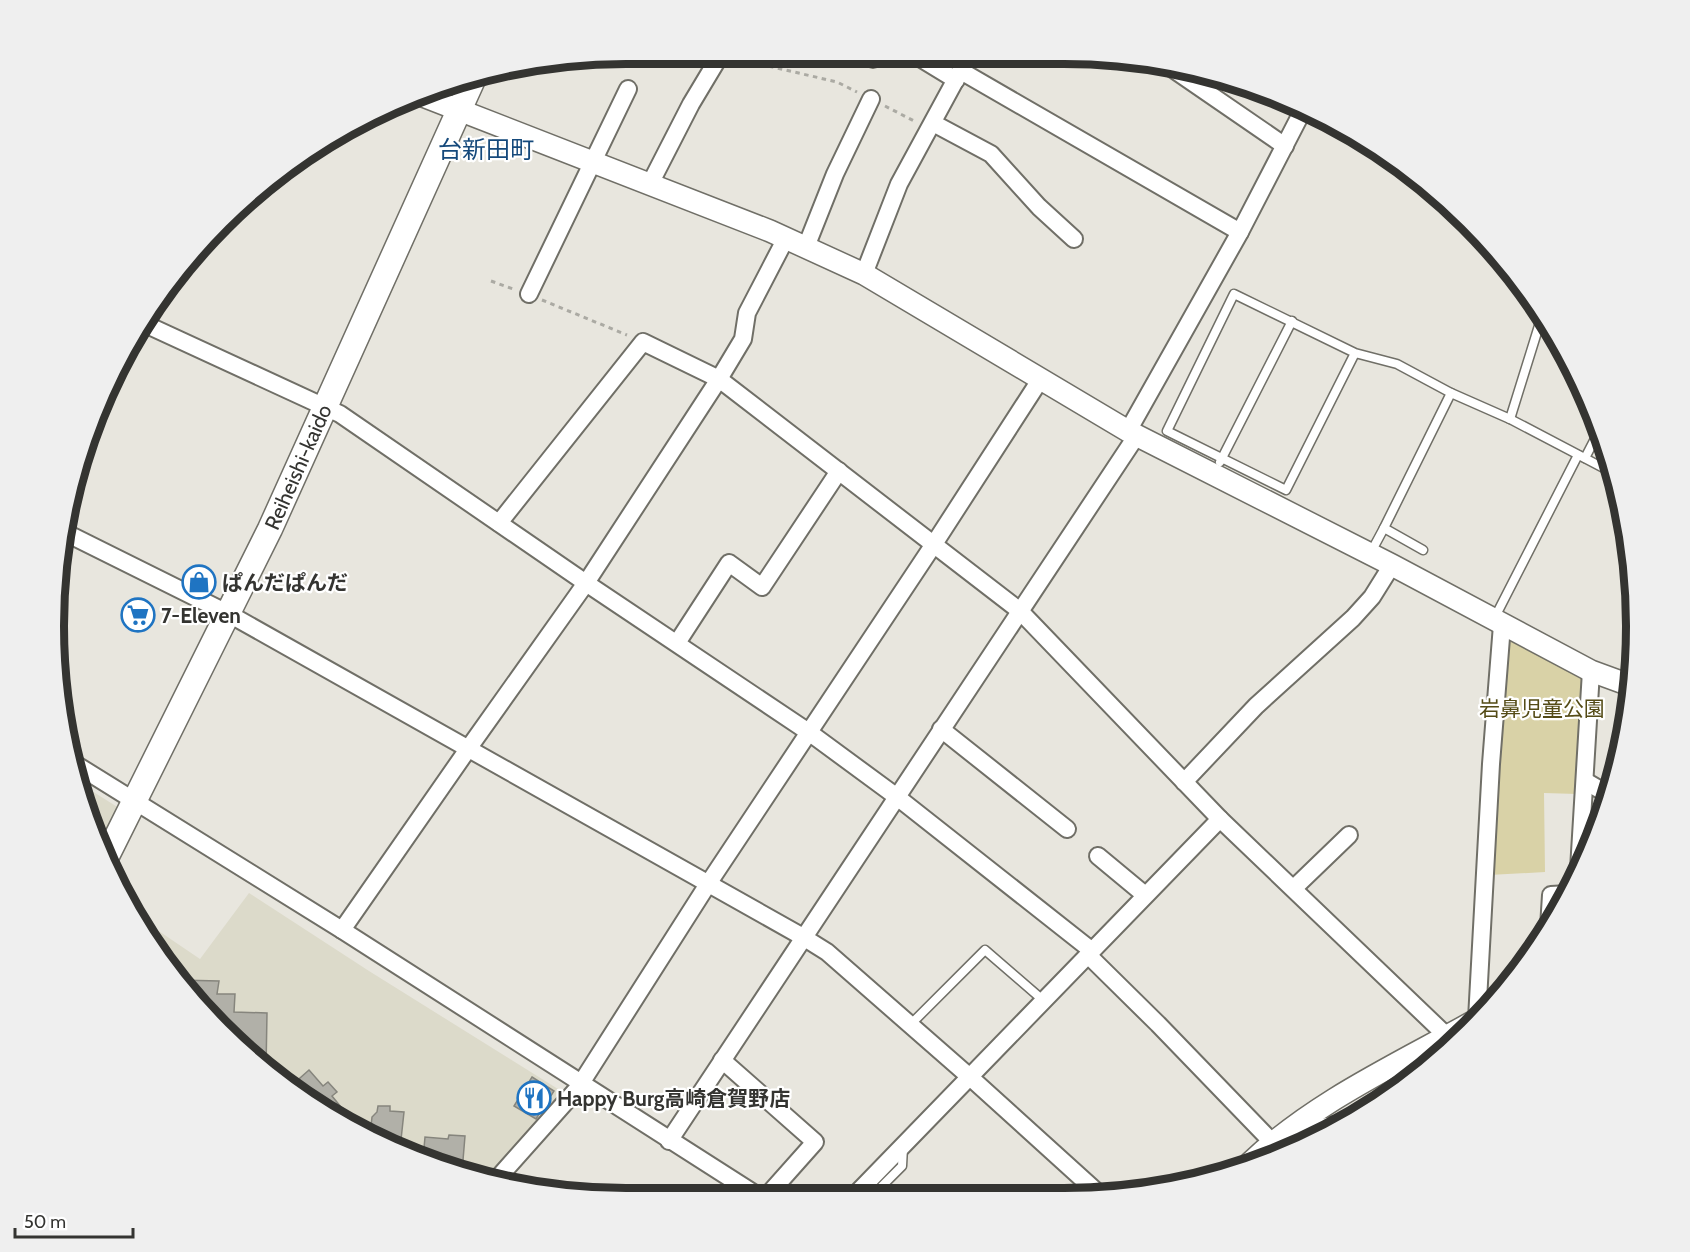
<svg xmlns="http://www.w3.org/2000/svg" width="1690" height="1252" font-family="Cabin,'Noto Sans JP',sans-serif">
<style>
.built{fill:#dcdaca}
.green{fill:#d9d2a7}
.building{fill:#b1b0a8;stroke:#86857d;stroke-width:1.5}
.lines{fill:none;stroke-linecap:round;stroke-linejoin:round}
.service-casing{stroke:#706f67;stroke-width:11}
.minor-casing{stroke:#706f67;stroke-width:20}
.tertiary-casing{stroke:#706f67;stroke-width:24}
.secondary-casing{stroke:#706f67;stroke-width:27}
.path{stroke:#abaaa3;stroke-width:3;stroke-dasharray:4.5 4.5;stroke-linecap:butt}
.service{stroke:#fff;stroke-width:8}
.minor{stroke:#fff;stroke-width:16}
.tertiary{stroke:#fff;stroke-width:21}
.secondary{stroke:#fff;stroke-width:24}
.labels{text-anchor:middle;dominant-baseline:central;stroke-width:4.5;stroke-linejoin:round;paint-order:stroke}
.street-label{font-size:21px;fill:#343431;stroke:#fff}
.poi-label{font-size:21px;font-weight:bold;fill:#343431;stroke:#fff;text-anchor:start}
.park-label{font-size:21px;fill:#544b16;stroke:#fff}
.quarter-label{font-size:24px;fill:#15497b;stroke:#fff}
.rim{fill:none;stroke:#343431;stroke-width:8}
</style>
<rect width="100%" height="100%" fill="#e8e6de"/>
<!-- built -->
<g class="built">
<path d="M79 783 119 808 102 842 84 810Z"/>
<path d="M249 893 369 971 566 1094 492 1178 442 1168 340 1122 249 1056 172 974 144 921 200 959Z"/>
</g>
<!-- green -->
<path class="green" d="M1509 639 1583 676 1577 794 1544 793 1545 872 1489 875Z"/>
<!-- building -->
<g class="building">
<path d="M178 980 219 981 217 994H235L234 1012 267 1013 266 1069 249 1056Z"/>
<path d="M309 1070 323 1086 328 1082 337 1092 332 1096 345 1112 338 1120 291 1086Z"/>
<path d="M532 1077 554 1091 536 1119 514 1106Z"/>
<path d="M378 1106H390V1111L404 1112 400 1149 370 1135 372 1117 377 1112Z"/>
<path d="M449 1135 465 1136 462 1172 442 1168 423 1159 425 1137 448 1139Z"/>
</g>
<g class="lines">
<!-- service casing -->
<g class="service-casing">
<g id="service">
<path d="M1355 353 1286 490 1167 431 1234 294 1355 353 1397 364 1451 393 1510 419 1615 474"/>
<path d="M1510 419 1542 316"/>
<path d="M1585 458 1599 431"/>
<path d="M1220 462 1292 321"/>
<path d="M1423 550 1384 528 1451 393"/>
<path d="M1370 554 1384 528"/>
<path d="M1494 619 1578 455"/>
<path d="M910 1025 985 950 1044 1001"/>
<path d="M878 1190 902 1166 903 1147"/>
</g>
</g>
<!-- minor casing -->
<g class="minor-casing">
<g id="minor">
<path d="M915 55 956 80"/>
<path d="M873 59 877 55"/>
<path d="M1170 67 1285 146"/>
<path d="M961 71 1240 232"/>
<path d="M933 123 991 154 1039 207 1074 239"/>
<path d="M650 184 691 104 721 54"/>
<path d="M806 247 835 174 871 99"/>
<path d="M864 274 899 184 969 55"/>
<path d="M529 294 628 89"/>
<path d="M147 325 340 414 586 583 810 733 897 797 1091 950"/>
<path d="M1128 431 1240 232 1301 114"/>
<path d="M499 523 643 342 719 379 1020 611 1220 819 1453 1042"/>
<path d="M64 532 229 614 803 937 827 952 971 1078 1098 1193"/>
<path d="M677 643 729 563 762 587 839 471"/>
<path d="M941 729 1067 829"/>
<path d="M75 764 342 930 758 1196"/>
<path d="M1585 781 1609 795"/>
<path d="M1184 782 1256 706 1353 618 1372 597 1392 565"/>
<path d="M1098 856 1145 895"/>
<path d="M1579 869 1591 671"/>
<path d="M1294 888 1349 835"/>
<path d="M1549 927 1551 895 1568 894"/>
<path d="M342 930 468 749 586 583 719 379 743 339 747 313 786 238"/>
<path d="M1088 955 1158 1024 1272 1142"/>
<path d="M1477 1019 1491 764 1502 625"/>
<path d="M722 1060 815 1142 767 1196"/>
<path d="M1292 1127 1316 1128 1334 1125"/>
<path d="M669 1141 1137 435"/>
<path d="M497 1179 578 1088 708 884 934 544 1040 380"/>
<path d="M855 1195 1220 819"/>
</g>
</g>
<!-- tertiary casing -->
<g class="tertiary-casing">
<g id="tertiary">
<path d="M423 96 770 231 864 274 1128 431 1392 565 1591 671 1632 686"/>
<path d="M1250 1163C1315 1101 1400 1063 1478 1019"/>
</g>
</g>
<!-- secondary casing -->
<g class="secondary-casing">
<path id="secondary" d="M108 854 270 529 475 75"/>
</g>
<!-- path -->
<g class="path">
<path d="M734 58 837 82 857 92"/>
<path d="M885 106 916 122"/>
<path d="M491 281 516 290"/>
<path d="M542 300 627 335"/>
</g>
<!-- service -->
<use href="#service" class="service"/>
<!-- minor -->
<use href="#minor" class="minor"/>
<!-- tertiary -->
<use href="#tertiary" class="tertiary"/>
<!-- secondary -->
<use href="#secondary" class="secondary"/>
</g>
<!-- icons -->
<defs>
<g id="shop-ring" transform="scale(1.725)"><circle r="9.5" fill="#fff" stroke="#1f74c2" stroke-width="1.5"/><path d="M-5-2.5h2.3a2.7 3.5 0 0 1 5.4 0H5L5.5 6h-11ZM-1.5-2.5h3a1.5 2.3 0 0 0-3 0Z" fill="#1f74c2"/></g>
<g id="supermarket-ring" transform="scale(1.725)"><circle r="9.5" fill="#fff" stroke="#1f74c2" stroke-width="1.5"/><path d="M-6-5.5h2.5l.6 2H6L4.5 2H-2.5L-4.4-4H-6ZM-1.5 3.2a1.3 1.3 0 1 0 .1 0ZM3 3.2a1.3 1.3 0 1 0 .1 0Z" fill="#1f74c2"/></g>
<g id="restaurant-ring" transform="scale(1.725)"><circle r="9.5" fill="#fff" stroke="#1f74c2" stroke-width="1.5"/><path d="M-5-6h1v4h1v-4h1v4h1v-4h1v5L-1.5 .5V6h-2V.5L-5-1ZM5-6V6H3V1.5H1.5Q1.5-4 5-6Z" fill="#1f74c2"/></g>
</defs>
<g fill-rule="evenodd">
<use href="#shop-ring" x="199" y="582"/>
<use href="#supermarket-ring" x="138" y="615"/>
<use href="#restaurant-ring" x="534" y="1098"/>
</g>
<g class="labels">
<!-- street labels -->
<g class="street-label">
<text transform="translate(298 467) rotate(-66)">Reiheishi-kaido</text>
</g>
<!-- poi labels -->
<g class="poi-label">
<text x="222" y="582">ぱんだぱんだ</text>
<text x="161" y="615">7-Eleven</text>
<text x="557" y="1098">Happy Burg高崎倉賀野店</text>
</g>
<!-- park labels -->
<g class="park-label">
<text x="1542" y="708">岩鼻児童公園</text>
</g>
<!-- quarter labels -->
<g class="quarter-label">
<text x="486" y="149">台新田町</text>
</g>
</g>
<!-- crop -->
<path d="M0 0H1690V1252H0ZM626 64H1064A562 562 0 0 1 1626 626V626A562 562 0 0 1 1064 1188H626A562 562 0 0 1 64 626V626A562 562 0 0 1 626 64Z" fill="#efefef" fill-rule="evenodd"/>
<path class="rim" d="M626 64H1064A562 562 0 0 1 1626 626V626A562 562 0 0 1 1064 1188H626A562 562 0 0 1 64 626V626A562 562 0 0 1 626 64Z"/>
<!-- scale -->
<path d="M15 1228v9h118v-9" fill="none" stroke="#343431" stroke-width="3"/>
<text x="24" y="1228" font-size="18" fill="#343431" stroke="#ffffff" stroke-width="4.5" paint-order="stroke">50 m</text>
</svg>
